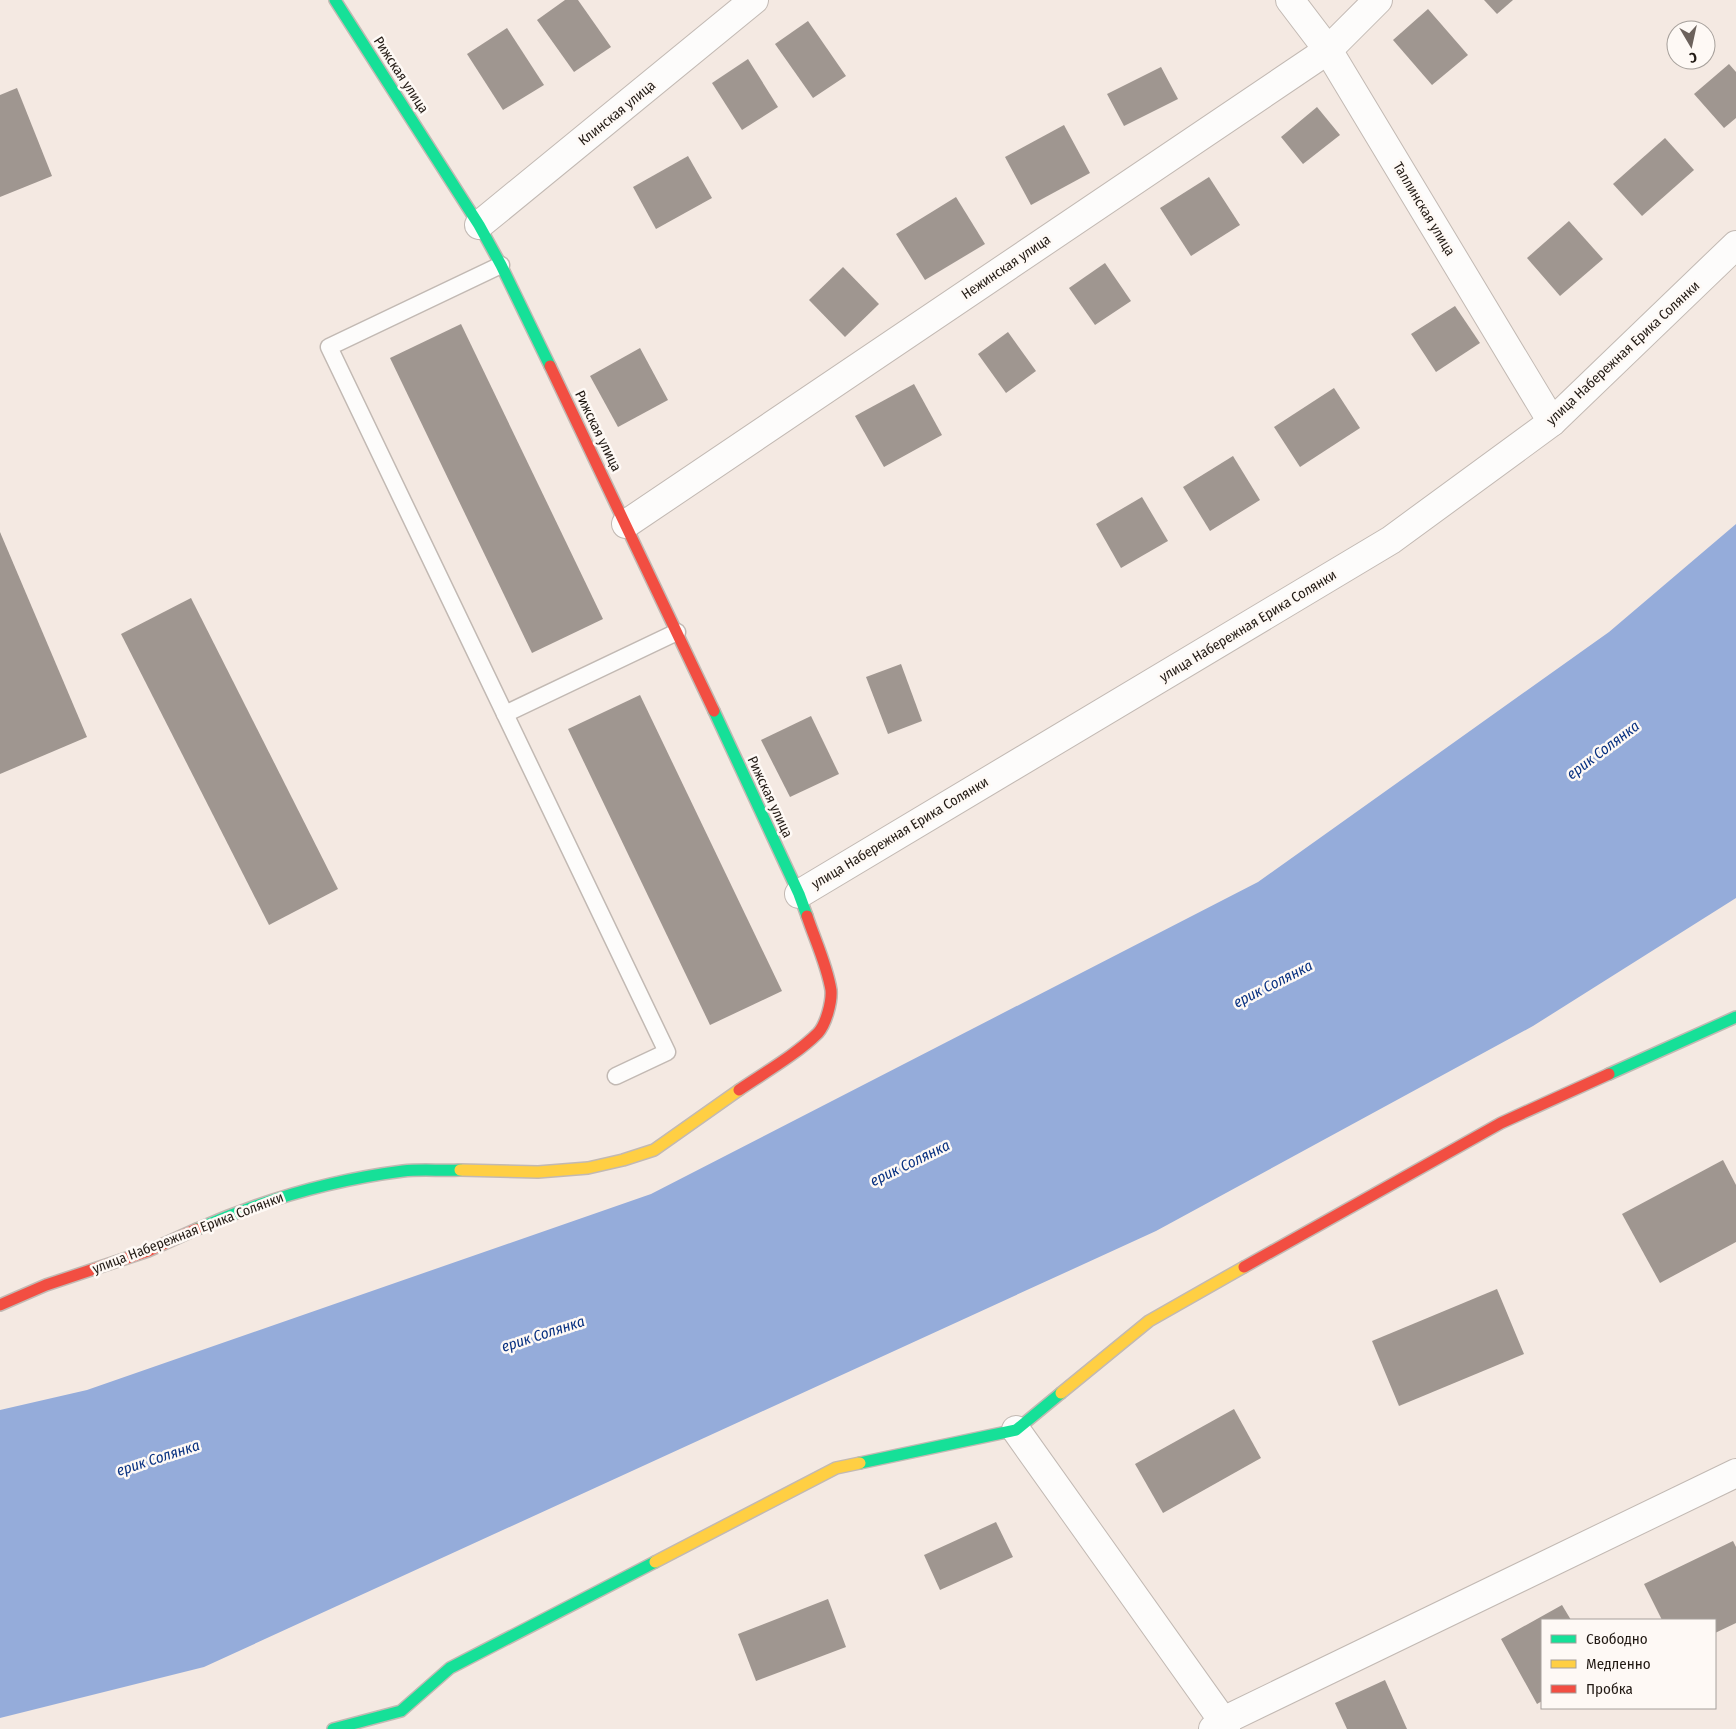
<svg xmlns="http://www.w3.org/2000/svg" width="1736" height="1729" font-family="'Fira Sans Condensed',sans-serif">
<style>
.water{fill:#95acda}
.building{fill:#9f9690}
.lines{fill:none;stroke-linecap:round;stroke-linejoin:round}
.lane-casing{stroke:#c2b9b3;stroke-width:19}
.street-casing{stroke:#c2b9b3;stroke-width:30}
.fast-casing{stroke:#c2b9b3;stroke-width:14}
.slow-casing{stroke:#c2b9b3;stroke-width:14}
.jam-casing{stroke:#c2b9b3;stroke-width:14}
.lane{stroke:#fdfcfb;stroke-width:16}
.street{stroke:#fdfcfb;stroke-width:28}
.fast{stroke:#16e098;stroke-width:11}
.slow{stroke:#ffcf43;stroke-width:11}
.jam{stroke:#f24e42;stroke-width:11}
.labels{text-anchor:middle;dominant-baseline:central;stroke-width:5;stroke-linejoin:round;paint-order:stroke}
.street-label{font-size:14px;fill:#221a14;stroke:#fef9f5}
.water-label{font-size:15px;font-style:italic;fill:#083181;stroke:#fef9f5}
</style>
<rect width="100%" height="100%" fill="#f4e9e2"/>
<!-- water -->
<path class="water" d="M1736 524V898L1533 1026 1156 1231 204 1667 0 1718V1410L87 1390 651 1194 1258 882 1609 632Z"/>
<!-- building -->
<g class="building">
<path d="M565 0H578L611 47 574 72 537 20Z"/>
<path d="M1484 0H1513L1497 14Z"/>
<path d="M1428 9 1468 55 1432 85 1393 40Z"/>
<path d="M808 21 846 76 813 98 775 44Z"/>
<path d="M507 28 544 85 503 110 467 54Z"/>
<path d="M748 59 778 107 742 130 712 83Z"/>
<path d="M1729 64 1736 72V118L1724 128 1694 94Z"/>
<path d="M1161 67 1178 99 1124 126 1107 94Z"/>
<path d="M17 88 52 176 0 197V95Z"/>
<path d="M1317 107 1340 135 1303 164 1281 137Z"/>
<path d="M1064 125 1090 173 1031 205 1005 157Z"/>
<path d="M1665 138 1694 170 1642 216 1613 184Z"/>
<path d="M688 156 712 198 656 229 633 187Z"/>
<path d="M1209 177 1240 225 1191 256 1160 208Z"/>
<path d="M956 197 985 244 925 280 896 234Z"/>
<path d="M1569 221 1603 259 1560 296 1527 258Z"/>
<path d="M1105 263 1131 301 1095 325 1069 288Z"/>
<path d="M843 267 879 304 845 337 809 300Z"/>
<path d="M1455 306 1480 343 1436 372 1411 334Z"/>
<path d="M461 324 603 619 532 653 390 358Z"/>
<path d="M1008 332 1036 371 1006 393 978 354Z"/>
<path d="M640 348 668 400 618 427 590 376Z"/>
<path d="M914 384 942 435 884 467 855 416Z"/>
<path d="M1334 388 1360 428 1300 467 1274 427Z"/>
<path d="M1233 456 1260 500 1210 531 1183 487Z"/>
<path d="M1142 497 1168 541 1121 568 1096 524Z"/>
<path d="M0 532 87 737 0 774Z"/>
<path d="M191 598 338 889 269 925 121 634Z"/>
<path d="M901 664 922 721 888 734 866 677Z"/>
<path d="M640 695 782 991 710 1025 568 729Z"/>
<path d="M811 716 839 774 790 797 761 740Z"/>
<path d="M1723 1160 1736 1185V1242L1660 1283 1622 1214Z"/>
<path d="M1497 1289 1524 1354 1399 1406 1372 1341Z"/>
<path d="M1234 1409 1261 1458 1163 1513 1135 1464Z"/>
<path d="M996 1522 1013 1557 940 1590 924 1555Z"/>
<path d="M1733 1541 1736 1547V1623L1715 1633V1620H1662L1644 1584Z"/>
<path d="M828 1599 846 1647 756 1681 738 1634Z"/>
<path d="M1562 1605 1571 1620H1542V1701L1537 1704 1501 1639Z"/>
<path d="M1385 1680 1407 1729H1347L1335 1703Z"/>
</g>
<g class="lines">
<!-- lane casing -->
<g class="lane-casing">
<g id="lane">
<path d="M501 265 329 347 667 1052 616 1076"/>
<path d="M505 714 677 632"/>
</g>
</g>
<!-- street casing -->
<g class="street-casing">
<g id="street">
<path d="M1290 0 1328 50 1552 422"/>
<path d="M479 225 754 0"/>
<path d="M626 524 1328 50 1378 0"/>
<path d="M799 894 1391 540 1552 422 1736 245"/>
<path d="M1016 1430 1223 1721 1226 1729"/>
<path d="M1213 1729 1223 1721 1736 1473"/>
</g>
</g>
<!-- fast casing -->
<g class="fast-casing">
<g id="fast">
<path d="M335 0 479 225 501 265 550 366"/>
<path d="M714 711 799 894 807 916"/>
<path d="M1609 1074 1736 1017"/>
<path d="M197 1229C263 1200 331 1180 403 1171 421 1169 441 1171 460 1170"/>
<path d="M860 1463 1016 1430 1061 1393"/>
<path d="M333 1729 401 1711 450 1668 655 1562"/>
</g>
</g>
<!-- slow casing -->
<g class="slow-casing">
<g id="slow">
<path d="M460 1170 538 1172 588 1168 623 1160 654 1150 739 1090"/>
<path d="M1061 1393 1149 1321 1244 1267"/>
<path d="M655 1562 836 1468 860 1463"/>
</g>
</g>
<!-- jam casing -->
<g class="jam-casing">
<g id="jam">
<path d="M550 366 714 711"/>
<path d="M739 1090C764 1073 797 1054 818 1033 826 1024 832 1002 831 990 827 965 815 940 807 916"/>
<path d="M1244 1267 1501 1123 1609 1074"/>
<path d="M0 1305 46 1285 148 1251 197 1229"/>
</g>
</g>
<!-- lane -->
<use href="#lane" class="lane"/>
<!-- street -->
<use href="#street" class="street"/>
<!-- fast -->
<use href="#fast" class="fast"/>
<!-- slow -->
<use href="#slow" class="slow"/>
<!-- jam -->
<use href="#jam" class="jam"/>
</g>
<g class="labels">
<!-- street labels -->
<g class="street-label">
<text transform="translate(401 75) rotate(57)">Рижская улица</text>
<text transform="translate(617 113) rotate(-39)">Клинская улица</text>
<text transform="translate(1424 209) rotate(59)">Таллинская улица</text>
<text transform="translate(1006 267) rotate(-34)">Нежинская улица</text>
<text transform="translate(1623 353) rotate(-43)">улица Набережная Ерика Солянки</text>
<text transform="translate(598 431) rotate(64)">Рижская улица</text>
<text transform="translate(1248 626) rotate(-31)">улица Набережная Ерика Солянки</text>
<text transform="translate(770 797) rotate(65)">Рижская улица</text>
<text transform="translate(900 833) rotate(-31)">улица Набережная Ерика Солянки</text>
<text transform="translate(188 1233) rotate(-21)">улица Набережная Ерика Солянки</text>
</g>
<!-- water labels -->
<g class="water-label">
<text transform="translate(1603 750) rotate(-37)">ерик Солянка</text>
<text transform="translate(1273 984) rotate(-27)">ерик Солянка</text>
<text transform="translate(910 1163) rotate(-26)">ерик Солянка</text>
<text transform="translate(543 1334) rotate(-18)">ерик Солянка</text>
<text transform="translate(158 1458) rotate(-18)">ерик Солянка</text>
</g>
</g>
<!-- legend -->
<rect x="1541" y="1619" width="175" height="90" fill="#fef9f5" stroke="#a6a09b"/>
<rect x="1551" y="1635" width="25" height="8" fill="#16e098" stroke="#a6a09b"/>
<text x="1586" y="1644" font-size="15" fill="#221a14">Свободно</text>
<rect x="1551" y="1660" width="25" height="8" fill="#ffcf43" stroke="#a6a09b"/>
<text x="1586" y="1669" font-size="15" fill="#221a14">Медленно</text>
<rect x="1551" y="1685" width="25" height="8" fill="#f24e42" stroke="#a6a09b"/>
<text x="1586" y="1694" font-size="15" fill="#221a14">Пробка</text>
<!-- north arrow -->
<g transform="translate(1691 45) rotate(171)"><circle r="24" fill="#fef9f5" stroke="#a6a09b"/>
<path d="M0-4L9 19L0 12L-9 19Z" fill="#6c625c"/>
<text y="-8" font-size="14" font-weight="bold" text-anchor="middle" fill="#221a14">С</text>
</g>
</svg>
